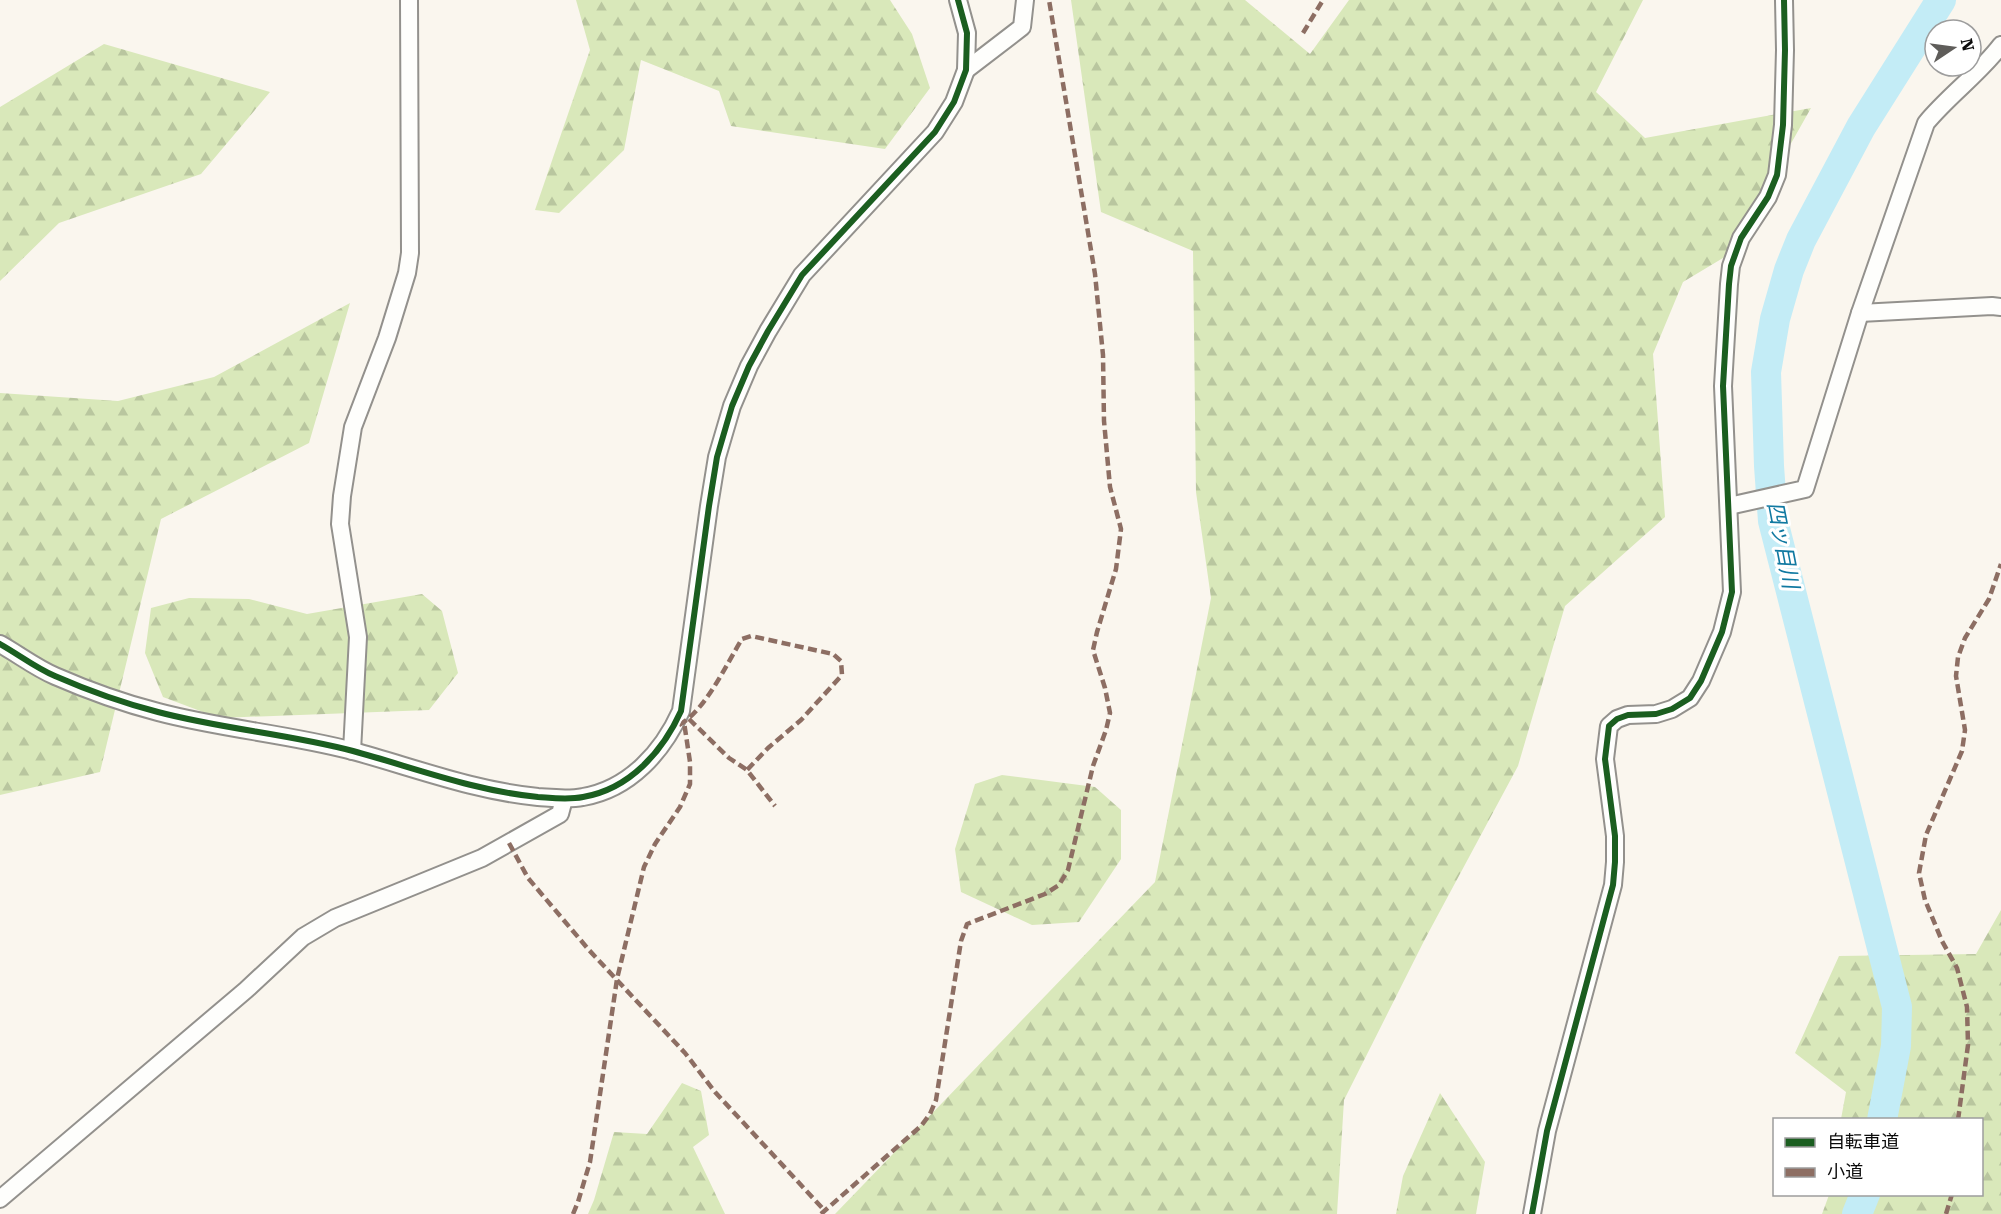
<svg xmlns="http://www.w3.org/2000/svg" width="2001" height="1214" font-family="'Roboto Serif','Noto Sans JP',serif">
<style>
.forest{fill:url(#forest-firs)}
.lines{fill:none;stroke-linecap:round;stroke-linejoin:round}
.river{stroke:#c3ecf6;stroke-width:30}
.minor-casing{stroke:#93918d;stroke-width:20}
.minor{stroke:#fefefc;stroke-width:16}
.quiet{stroke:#8d6e63;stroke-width:4.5;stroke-dasharray:9 4.5;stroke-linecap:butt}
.cycleway-casing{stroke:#fff;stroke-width:10}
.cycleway{stroke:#1b5e20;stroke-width:6}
.labels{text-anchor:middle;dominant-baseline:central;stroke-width:6;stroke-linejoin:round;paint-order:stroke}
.water-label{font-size:22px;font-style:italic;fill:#1079a1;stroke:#fff}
</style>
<defs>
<pattern id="forest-firs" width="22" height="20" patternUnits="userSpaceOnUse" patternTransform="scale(1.5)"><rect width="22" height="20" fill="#d9e8ba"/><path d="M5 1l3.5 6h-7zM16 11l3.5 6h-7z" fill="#b9c69f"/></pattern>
</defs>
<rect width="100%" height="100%" fill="#faf6ee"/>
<!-- forest -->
<g class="forest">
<path d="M576 0H890L912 34 930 88 885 149 731 126 719 91 641 60 624 150 559 213 535 210 590 50Z"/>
<path d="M1071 0H1245L1310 54 1349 0H1643L1596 92 1645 138 1811 108 1728 255 1683 282 1653 354 1665 517 1565 606 1518 766 1425 939 1344 1100 1337 1214H835L1155 882 1211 598 1196 492 1193 251 1101 212Z"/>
<path d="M104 44 270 92 201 174 59 223 0 281V107Z"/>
<path d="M350 303 309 443 161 519 100 772 0 795V393L118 401 214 377Z"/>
<path d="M422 594 442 611 458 673 429 710 219 718 163 697 145 653 151 608 189 598 249 599 307 614Z"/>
<path d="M1002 775 1095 787 1121 810V859L1079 922 1032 925 961 892 955 849 975 784Z"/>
<path d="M2001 910V1214H1822L1829 1195 1982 1194V1120L1841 1119 1846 1092 1795 1053 1839 956 1976 954Z"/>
<path d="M682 1083 701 1091 709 1135 693 1147 725 1214H588L594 1200 614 1132 647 1134Z"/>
<path d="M1440 1093 1485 1162 1476 1214H1396L1403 1176Z"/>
</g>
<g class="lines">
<!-- river -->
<g class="river">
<path d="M1882 1120 1896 1046 1897 1007 1773 521 1769 466 1766 372 1775 319 1789 270 1801 240 1861 127 1941 0"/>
<path d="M1857 1214 1865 1194"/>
</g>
<!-- minor casing -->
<g class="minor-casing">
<g id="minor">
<path d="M966 70 1022 27 1025 0"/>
<path d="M1860 313 1992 306 2001 307"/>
<path d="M1729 506 1805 489 1860 313 1926 123C1949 95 1979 74 2001 45"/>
<path d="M0 644C18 654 36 668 55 676 87 690 123 703 158 712 222 729 289 734 353 751 415 768 475 791 538 797 553 798 568 800 583 797 630 789 663 751 681 711L709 506 717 457 732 406 749 366 768 331 802 275 935 132 954 102 966 70 967 33 958 0"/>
<path d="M352 751 358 637 340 524 342 496 353 427 387 338 407 273 410 253 409 0"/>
<path d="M0 1199 246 990 303 937 335 918 482 858 560 814 564 799"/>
<path d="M1532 1214 1547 1131 1613 885 1615 862V836L1605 759 1609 726 1617 719 1628 715 1656 714 1672 709 1690 698 1701 681 1722 632 1732 592 1723 386 1729 284 1731 266 1741 238 1768 197 1777 175 1783 125 1785 50 1784 0"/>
</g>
</g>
<!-- minor -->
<use href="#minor" class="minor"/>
<!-- quiet -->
<g class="quiet">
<path d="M1303 33 1323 0"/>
<path d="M689 719 729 758 747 770 775 806"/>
<path d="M679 725C705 711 726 665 742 639L751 636 833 654 841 661 842 675 801 720 768 748 747 770"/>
<path d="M509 843 528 878 589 950 685 1053 715 1092 825 1211"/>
<path d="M1958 1120 1968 1045 1967 1007 1957 968 1942 941 1925 900 1919 873 1926 835 1962 751 1965 730 1956 676 1958 657 1965 638 1989 599 2001 564"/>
<path d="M573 1214 578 1202 590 1162 617 979 644 867 655 844 680 807 690 784V762L684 722"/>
<path d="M821 1214 921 1126 930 1114 936 1100 961 941 967 924 1045 894 1059 885 1068 870 1093 766 1106 730 1110 713 1105 688 1093 650 1097 632 1116 569 1121 529 1110 487 1104 421 1103 355 1095 274 1049 0"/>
<path d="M1946 1214 1952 1194"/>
</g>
<!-- cycleway casing -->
<g class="cycleway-casing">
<g id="cycleway">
<path d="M0 644C18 654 36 668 55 676 87 690 123 703 158 712 222 729 289 734 353 751 415 768 475 791 538 797 553 798 568 800 583 797 630 789 663 751 681 711L709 506 717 457 732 406 749 366 768 331 802 275 935 132 954 102 966 70 967 33 958 0"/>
<path d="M1532 1214 1547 1131 1613 885 1615 862V836L1605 759 1609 726 1617 719 1628 715 1656 714 1672 709 1690 698 1701 681 1722 632 1732 592 1723 386 1729 284 1731 266 1741 238 1768 197 1777 175 1783 125 1785 50 1784 0"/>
</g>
</g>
<!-- cycleway -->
<use href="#cycleway" class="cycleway"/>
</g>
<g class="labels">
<!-- water labels -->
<g class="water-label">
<text transform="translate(1783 545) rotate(79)">四ッ目川</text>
</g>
</g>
<!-- legend -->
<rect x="1773" y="1118" width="210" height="78" fill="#ffffff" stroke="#9d9d9d" stroke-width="1.5"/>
<rect x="1785" y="1138" width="30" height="9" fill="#1b5e20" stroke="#9d9d9d" stroke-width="1.5"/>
<text x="1827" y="1148" font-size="18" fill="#0b0b0b">自転車道</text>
<rect x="1785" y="1168" width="30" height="9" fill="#8d6e63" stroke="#9d9d9d" stroke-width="1.5"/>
<text x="1827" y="1178" font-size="18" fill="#0b0b0b">小道</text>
<!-- north arrow -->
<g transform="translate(1953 48) rotate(77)"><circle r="28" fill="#ffffff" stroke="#9d9d9d" stroke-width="1.5"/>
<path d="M0-4.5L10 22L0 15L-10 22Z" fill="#5f5d5a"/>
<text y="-9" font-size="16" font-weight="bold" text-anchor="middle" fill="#0b0b0b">N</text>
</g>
</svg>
